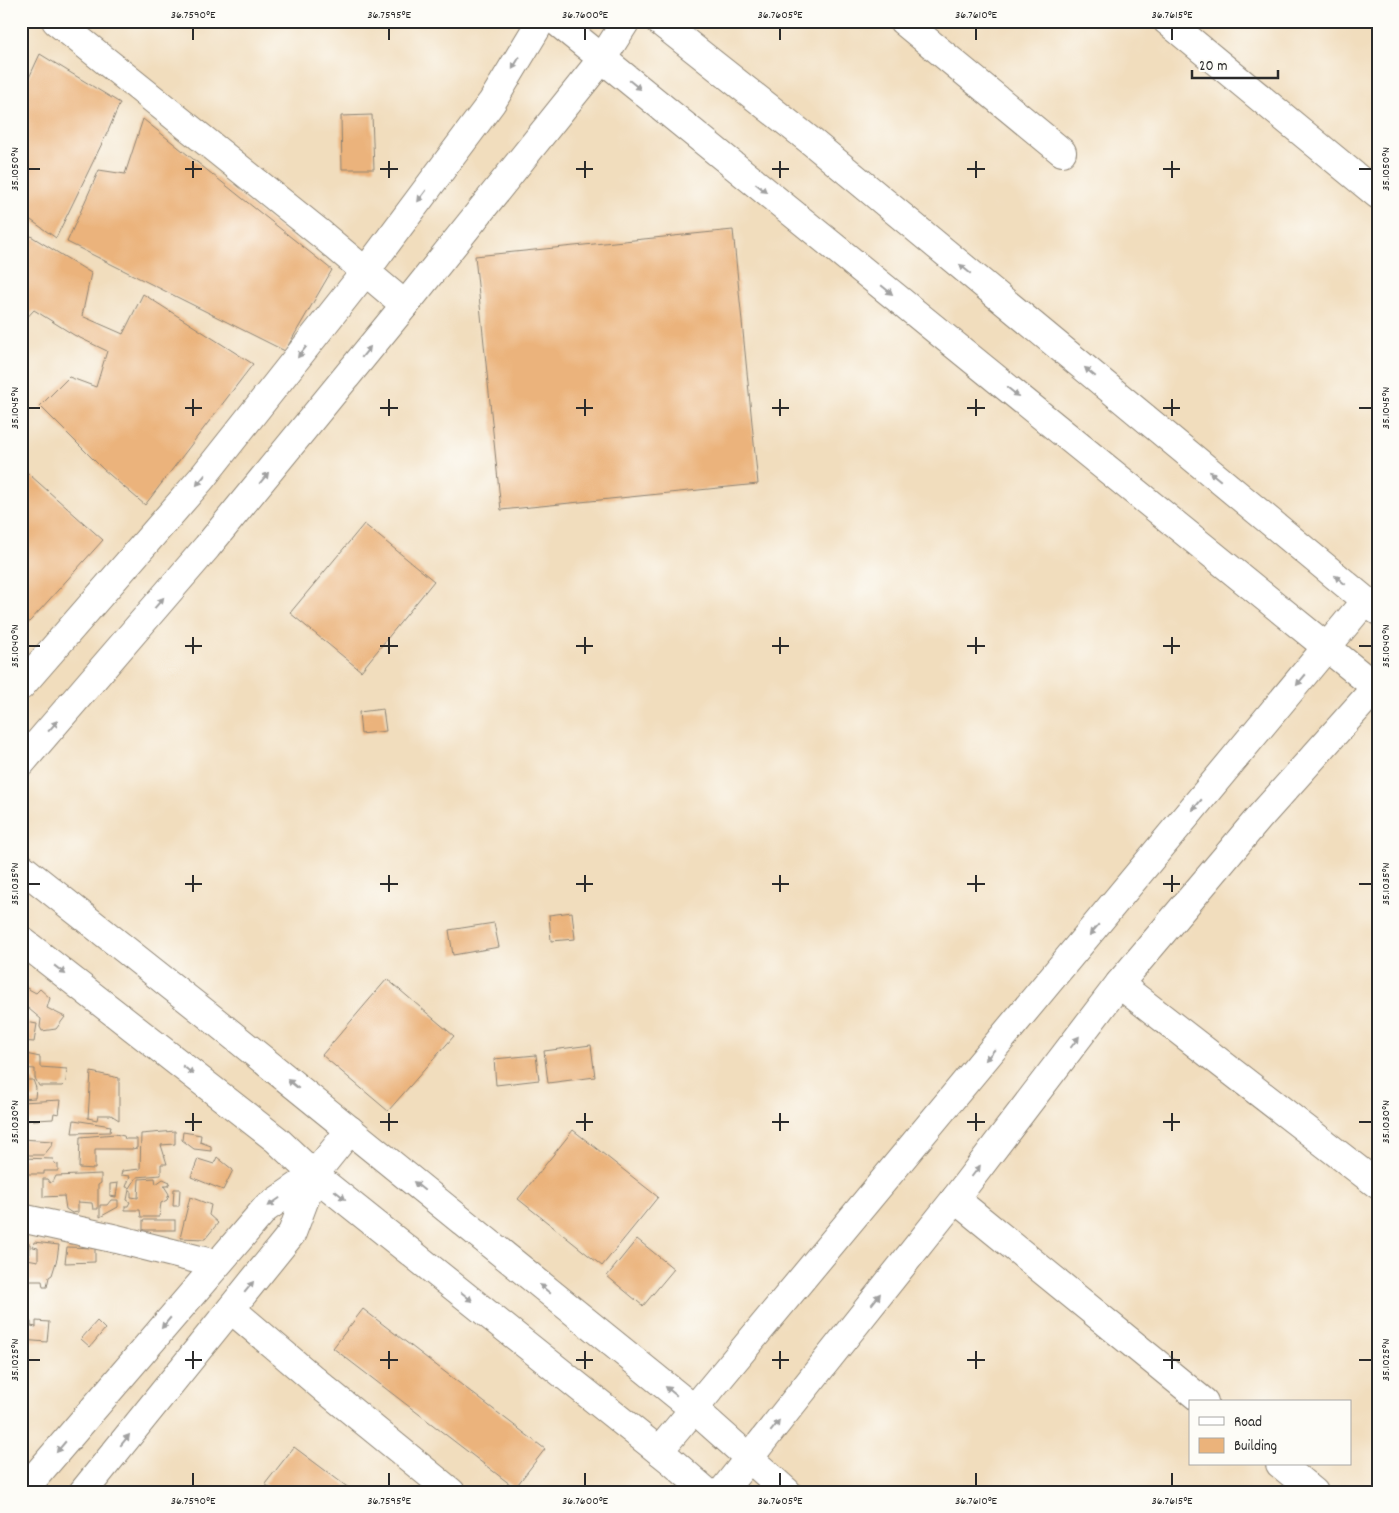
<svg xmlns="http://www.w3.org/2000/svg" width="1399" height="1513" font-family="Dekko,sans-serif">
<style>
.building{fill:#ebb37b}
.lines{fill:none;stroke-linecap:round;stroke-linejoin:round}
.minor-casing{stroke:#8e8474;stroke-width:30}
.minor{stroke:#fff;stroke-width:28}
.oneway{fill:#a0a0a0}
.ticks{fill:none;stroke:#2b2b2b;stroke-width:2}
.neatline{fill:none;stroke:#2b2b2b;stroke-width:2}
.ticks-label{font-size:12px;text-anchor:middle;fill:#2b2b2b}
</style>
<rect width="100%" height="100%" fill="#fdfcf7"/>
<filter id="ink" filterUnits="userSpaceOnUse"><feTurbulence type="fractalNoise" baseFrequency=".02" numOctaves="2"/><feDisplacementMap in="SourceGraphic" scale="10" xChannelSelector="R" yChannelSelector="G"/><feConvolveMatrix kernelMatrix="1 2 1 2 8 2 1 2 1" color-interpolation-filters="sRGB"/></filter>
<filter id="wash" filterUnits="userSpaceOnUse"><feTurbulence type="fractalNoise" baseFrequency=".0096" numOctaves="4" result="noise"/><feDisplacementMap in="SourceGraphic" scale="20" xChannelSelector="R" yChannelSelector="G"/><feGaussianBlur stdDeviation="1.12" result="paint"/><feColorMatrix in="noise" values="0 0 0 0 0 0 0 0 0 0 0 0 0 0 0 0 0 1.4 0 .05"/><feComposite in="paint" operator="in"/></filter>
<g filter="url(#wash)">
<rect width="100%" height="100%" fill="#f1ddbd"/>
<g id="blocks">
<!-- building -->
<g class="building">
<path d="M40 54 120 103 109 129 56 238 21 213V95Z"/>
<path d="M372 115 374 169H342L341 116Z"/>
<path d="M143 119 332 270 285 351 67 242 99 170 125 174Z"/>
<path d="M21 230 91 273 82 316 123 334 143 294 253 364 145 505 103 469 40 406 69 377 96 387 107 351 74 335 34 310 21 324Z"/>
<path d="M733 230 758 484 501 510 475 256Z"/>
<path d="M21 467 103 540 22 630 21 629Z"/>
<path d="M364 524 434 581 361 671 290 613Z"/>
<path d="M383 709 386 731 361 734 359 712Z"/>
<path d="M572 912 575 939 551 941 549 915Z"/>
<path d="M494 923 499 947 453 955 449 930Z"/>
<path d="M387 979 454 1036 388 1111 322 1055Z"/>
<path d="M21 985 36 993 40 989 50 998 47 1008 65 1017 56 1029 42 1031 40 1027 41 1019 23 1004 21 1005Z"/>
<path d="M21 1021 37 1024 34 1042 21 1041Z"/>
<path d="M591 1045 595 1077 548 1083 544 1051Z"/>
<path d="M21 1053 40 1057V1067L67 1069 66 1082 62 1086H39L35 1078V1069L21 1068Z"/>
<path d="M536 1055 539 1080 496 1085 494 1059Z"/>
<path d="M91 1072 119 1078V1120L111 1115H98L97 1120 88 1118Z"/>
<path d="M21 1080H33L36 1088 35 1098 21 1099Z"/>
<path d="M61 1100 59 1114 54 1113 53 1119 21 1121V1102Z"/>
<path d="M74 1120 111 1126 110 1132 72 1133Z"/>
<path d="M573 1130 658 1197 602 1266 518 1199Z"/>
<path d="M175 1131V1144L161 1145 167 1164H161V1175L137 1177 130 1188 126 1187 130 1176 121 1175 122 1171 140 1169 141 1134Z"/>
<path d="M183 1132 201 1135 200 1142 211 1146V1151L194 1149 182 1140Z"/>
<path d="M115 1134 124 1136 125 1139H137V1148L132 1149H95V1169L79 1168 80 1137Z"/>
<path d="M21 1139 53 1141 52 1145 44 1155H28L21 1152Z"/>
<path d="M217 1157 233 1170 223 1190 191 1177 198 1159 214 1164Z"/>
<path d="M21 1158 53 1159 54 1163 58 1164V1171H44V1174H21Z"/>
<path d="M101 1174V1183L98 1185V1209H93L92 1203 78 1202V1212L72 1213 66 1209 64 1196 43 1197V1179H47L50 1183 54 1180 56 1176Z"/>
<path d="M155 1178 156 1184 163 1179 170 1182 168 1186H164L169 1194 167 1200 161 1203 159 1217H141L140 1210H125V1206H128L130 1202 127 1200 129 1190H131V1197L138 1198 139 1179Z"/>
<path d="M118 1183 116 1197 110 1196V1184Z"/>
<path d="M174 1189H180L179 1206H173Z"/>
<path d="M190 1197 211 1205 209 1215 218 1223 205 1239 180 1238Z"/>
<path d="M111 1200H118V1207L100 1217V1205H107Z"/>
<rect x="143" y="1220" width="32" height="10"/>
<path d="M637 1239 674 1269 643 1306 607 1276Z"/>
<path d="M34 1242 59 1245 57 1259 52 1275 49 1277 47 1287H43L42 1281H27L25 1289 21 1288V1243L30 1244V1254L27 1259 38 1261V1248L33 1247Z"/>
<path d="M67 1247 95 1248V1262L65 1263Z"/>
<path d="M363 1309 545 1449 515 1488 333 1348Z"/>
<path d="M21 1321 31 1322V1326L36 1327V1321L49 1322 47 1342 21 1340Z"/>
<path d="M97 1321 105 1329 90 1347 81 1339Z"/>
<path d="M294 1447 354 1492H275L265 1484Z"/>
</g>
</g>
</g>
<g filter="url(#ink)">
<use href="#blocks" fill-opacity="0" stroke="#8e8474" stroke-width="1"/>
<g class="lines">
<!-- minor casing -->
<g class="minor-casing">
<g id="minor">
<path d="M56 21 321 234 405 305"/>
<path d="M556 21 1378 689"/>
<path d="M659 21 812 142 1378 611"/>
<path d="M903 21 1062 152"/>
<path d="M1167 21 1378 195"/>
<path d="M21 686 202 478 365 272 492 102 541 21"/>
<path d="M21 763 207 547 405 305 602 59 626 21"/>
<path d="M21 867 209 1016 694 1409 787 1492"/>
<path d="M21 940 277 1140 314 1175 669 1459 707 1492"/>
<path d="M1119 984 1378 1185"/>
<path d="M955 1199 1204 1402"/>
<path d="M21 1218 117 1239 216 1264"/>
<path d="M231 1309 326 1390 451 1492"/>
<path d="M659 1451 1365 601"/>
<path d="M1280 1464 1314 1492"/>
<path d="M22 1492 265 1209 314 1175 350 1130"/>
<path d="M83 1492 292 1233 314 1175"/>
<path d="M722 1492 955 1199 1119 984 1258 819 1378 685"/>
</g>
</g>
<!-- minor -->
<use href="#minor" class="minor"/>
</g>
<!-- one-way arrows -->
<defs><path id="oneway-solid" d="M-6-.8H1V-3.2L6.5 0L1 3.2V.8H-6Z" transform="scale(1.25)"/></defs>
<g class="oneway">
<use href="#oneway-solid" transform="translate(516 63) rotate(121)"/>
<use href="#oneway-solid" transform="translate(635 85) rotate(39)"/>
<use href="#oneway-solid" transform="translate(761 188) rotate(39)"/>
<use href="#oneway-solid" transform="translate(422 196) rotate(127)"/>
<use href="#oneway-solid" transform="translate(965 269) rotate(-140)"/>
<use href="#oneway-solid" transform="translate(887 290) rotate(39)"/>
<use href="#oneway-solid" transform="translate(302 352) rotate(128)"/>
<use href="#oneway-solid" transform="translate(366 352) rotate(-51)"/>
<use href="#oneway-solid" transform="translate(1090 372) rotate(-140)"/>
<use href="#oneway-solid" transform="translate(1013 392) rotate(39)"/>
<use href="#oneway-solid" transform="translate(1215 476) rotate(-140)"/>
<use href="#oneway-solid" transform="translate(264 478) rotate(-51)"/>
<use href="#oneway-solid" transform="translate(201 480) rotate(130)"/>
<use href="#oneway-solid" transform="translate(1340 580) rotate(-140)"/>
<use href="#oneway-solid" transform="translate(159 603) rotate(-49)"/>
<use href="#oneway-solid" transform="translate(1301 680) rotate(130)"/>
<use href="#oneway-solid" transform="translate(53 726) rotate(-49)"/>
<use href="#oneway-solid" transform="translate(1197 805) rotate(130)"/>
<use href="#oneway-solid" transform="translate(1094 930) rotate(130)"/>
<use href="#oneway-solid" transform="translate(60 970) rotate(38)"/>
<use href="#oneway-solid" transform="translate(1075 1042) rotate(-53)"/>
<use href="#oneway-solid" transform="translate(990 1055) rotate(130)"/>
<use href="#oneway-solid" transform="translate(188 1070) rotate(38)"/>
<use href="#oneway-solid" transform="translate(293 1084) rotate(-141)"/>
<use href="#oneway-solid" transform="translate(976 1171) rotate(-53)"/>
<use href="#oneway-solid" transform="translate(419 1186) rotate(-141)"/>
<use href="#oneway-solid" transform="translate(340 1195) rotate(39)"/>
<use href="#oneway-solid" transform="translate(274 1202) rotate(145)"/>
<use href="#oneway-solid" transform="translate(249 1287) rotate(-51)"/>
<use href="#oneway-solid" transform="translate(545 1289) rotate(-141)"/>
<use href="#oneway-solid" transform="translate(467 1297) rotate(39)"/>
<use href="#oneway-solid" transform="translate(876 1299) rotate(-52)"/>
<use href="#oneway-solid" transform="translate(166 1323) rotate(130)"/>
<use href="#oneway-solid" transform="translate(671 1391) rotate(-141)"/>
<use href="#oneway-solid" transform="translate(775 1426) rotate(-52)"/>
<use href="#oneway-solid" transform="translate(125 1440) rotate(-51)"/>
<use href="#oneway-solid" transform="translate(61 1447) rotate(130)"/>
</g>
</g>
<!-- ticks -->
<path class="ticks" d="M193 28V40M389 28V40M585 28V40M780 28V40M976 28V40M1172 28V40M193 161V178M389 161V178M585 161V178M780 161V178M976 161V178M1172 161V178M28 169H40M185 169H202M380 169H398M576 169H593M772 169H789M967 169H985M1163 169H1180M1359 169H1372M193 399V416M389 399V416M585 399V416M780 399V416M976 399V416M1172 399V416M28 408H40M185 408H202M380 408H398M576 408H593M772 408H789M967 408H985M1163 408H1180M1359 408H1372M193 637V654M389 637V654M585 637V654M780 637V654M976 637V654M1172 637V654M28 646H40M185 646H202M380 646H398M576 646H593M772 646H789M967 646H985M1163 646H1180M1359 646H1372M193 875V892M389 875V892M585 875V892M780 875V892M976 875V892M1172 875V892M28 884H40M185 884H202M380 884H398M576 884H593M772 884H789M967 884H985M1163 884H1180M1359 884H1372M193 1113V1131M389 1113V1131M585 1113V1131M780 1113V1131M976 1113V1131M1172 1113V1131M28 1122H40M185 1122H202M380 1122H398M576 1122H593M772 1122H789M967 1122H985M1163 1122H1180M1359 1122H1372M193 1351V1369M389 1351V1369M585 1351V1369M780 1351V1369M976 1351V1369M1172 1351V1369M28 1360H40M185 1360H202M380 1360H398M576 1360H593M772 1360H789M967 1360H985M1163 1360H1180M1359 1360H1372M193 1473V1486M389 1473V1486M585 1473V1486M780 1473V1486M976 1473V1486M1172 1473V1486"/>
<!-- margin -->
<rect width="1399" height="1513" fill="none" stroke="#fdfcf7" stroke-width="55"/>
<!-- legend -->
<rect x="1189" y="1400" width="162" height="65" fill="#fdfcf7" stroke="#a9a8a5"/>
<rect x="1199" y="1417" width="25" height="8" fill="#ffffff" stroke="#a9a8a5"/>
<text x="1234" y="1426" font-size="15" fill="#2b2b2b">Road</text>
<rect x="1199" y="1438" width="25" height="15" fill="#ebb37b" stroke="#a9a8a5"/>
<text x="1234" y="1450" font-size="15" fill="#2b2b2b">Building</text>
<!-- scale -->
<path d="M1192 70v8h86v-8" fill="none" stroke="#2b2b2b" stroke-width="2.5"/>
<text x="1199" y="70" font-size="15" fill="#2b2b2b" stroke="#fdfcf7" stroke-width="4" paint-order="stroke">20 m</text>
<rect x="28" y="28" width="1344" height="1458" class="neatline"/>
<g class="ticks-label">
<text x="193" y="18">36.7590°E</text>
<text x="389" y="18">36.7595°E</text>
<text x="585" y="18">36.7600°E</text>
<text x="780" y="18">36.7605°E</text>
<text x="976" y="18">36.7610°E</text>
<text x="1172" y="18">36.7615°E</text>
<text transform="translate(14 169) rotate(-90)" y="4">35.1050°N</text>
<text transform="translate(1385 169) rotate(-90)" y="4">35.1050°N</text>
<text transform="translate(14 408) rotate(-90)" y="4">35.1045°N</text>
<text transform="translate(1385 408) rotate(-90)" y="4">35.1045°N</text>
<text transform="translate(14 646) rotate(-90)" y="4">35.1040°N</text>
<text transform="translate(1385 646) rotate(-90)" y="4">35.1040°N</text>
<text transform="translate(14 884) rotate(-90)" y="4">35.1035°N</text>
<text transform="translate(1385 884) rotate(-90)" y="4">35.1035°N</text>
<text transform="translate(14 1122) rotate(-90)" y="4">35.1030°N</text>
<text transform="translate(1385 1122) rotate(-90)" y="4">35.1030°N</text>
<text transform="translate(14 1360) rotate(-90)" y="4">35.1025°N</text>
<text transform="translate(1385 1360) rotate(-90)" y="4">35.1025°N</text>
<text x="193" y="1504">36.7590°E</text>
<text x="389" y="1504">36.7595°E</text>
<text x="585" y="1504">36.7600°E</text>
<text x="780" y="1504">36.7605°E</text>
<text x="976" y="1504">36.7610°E</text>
<text x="1172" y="1504">36.7615°E</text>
</g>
</svg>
